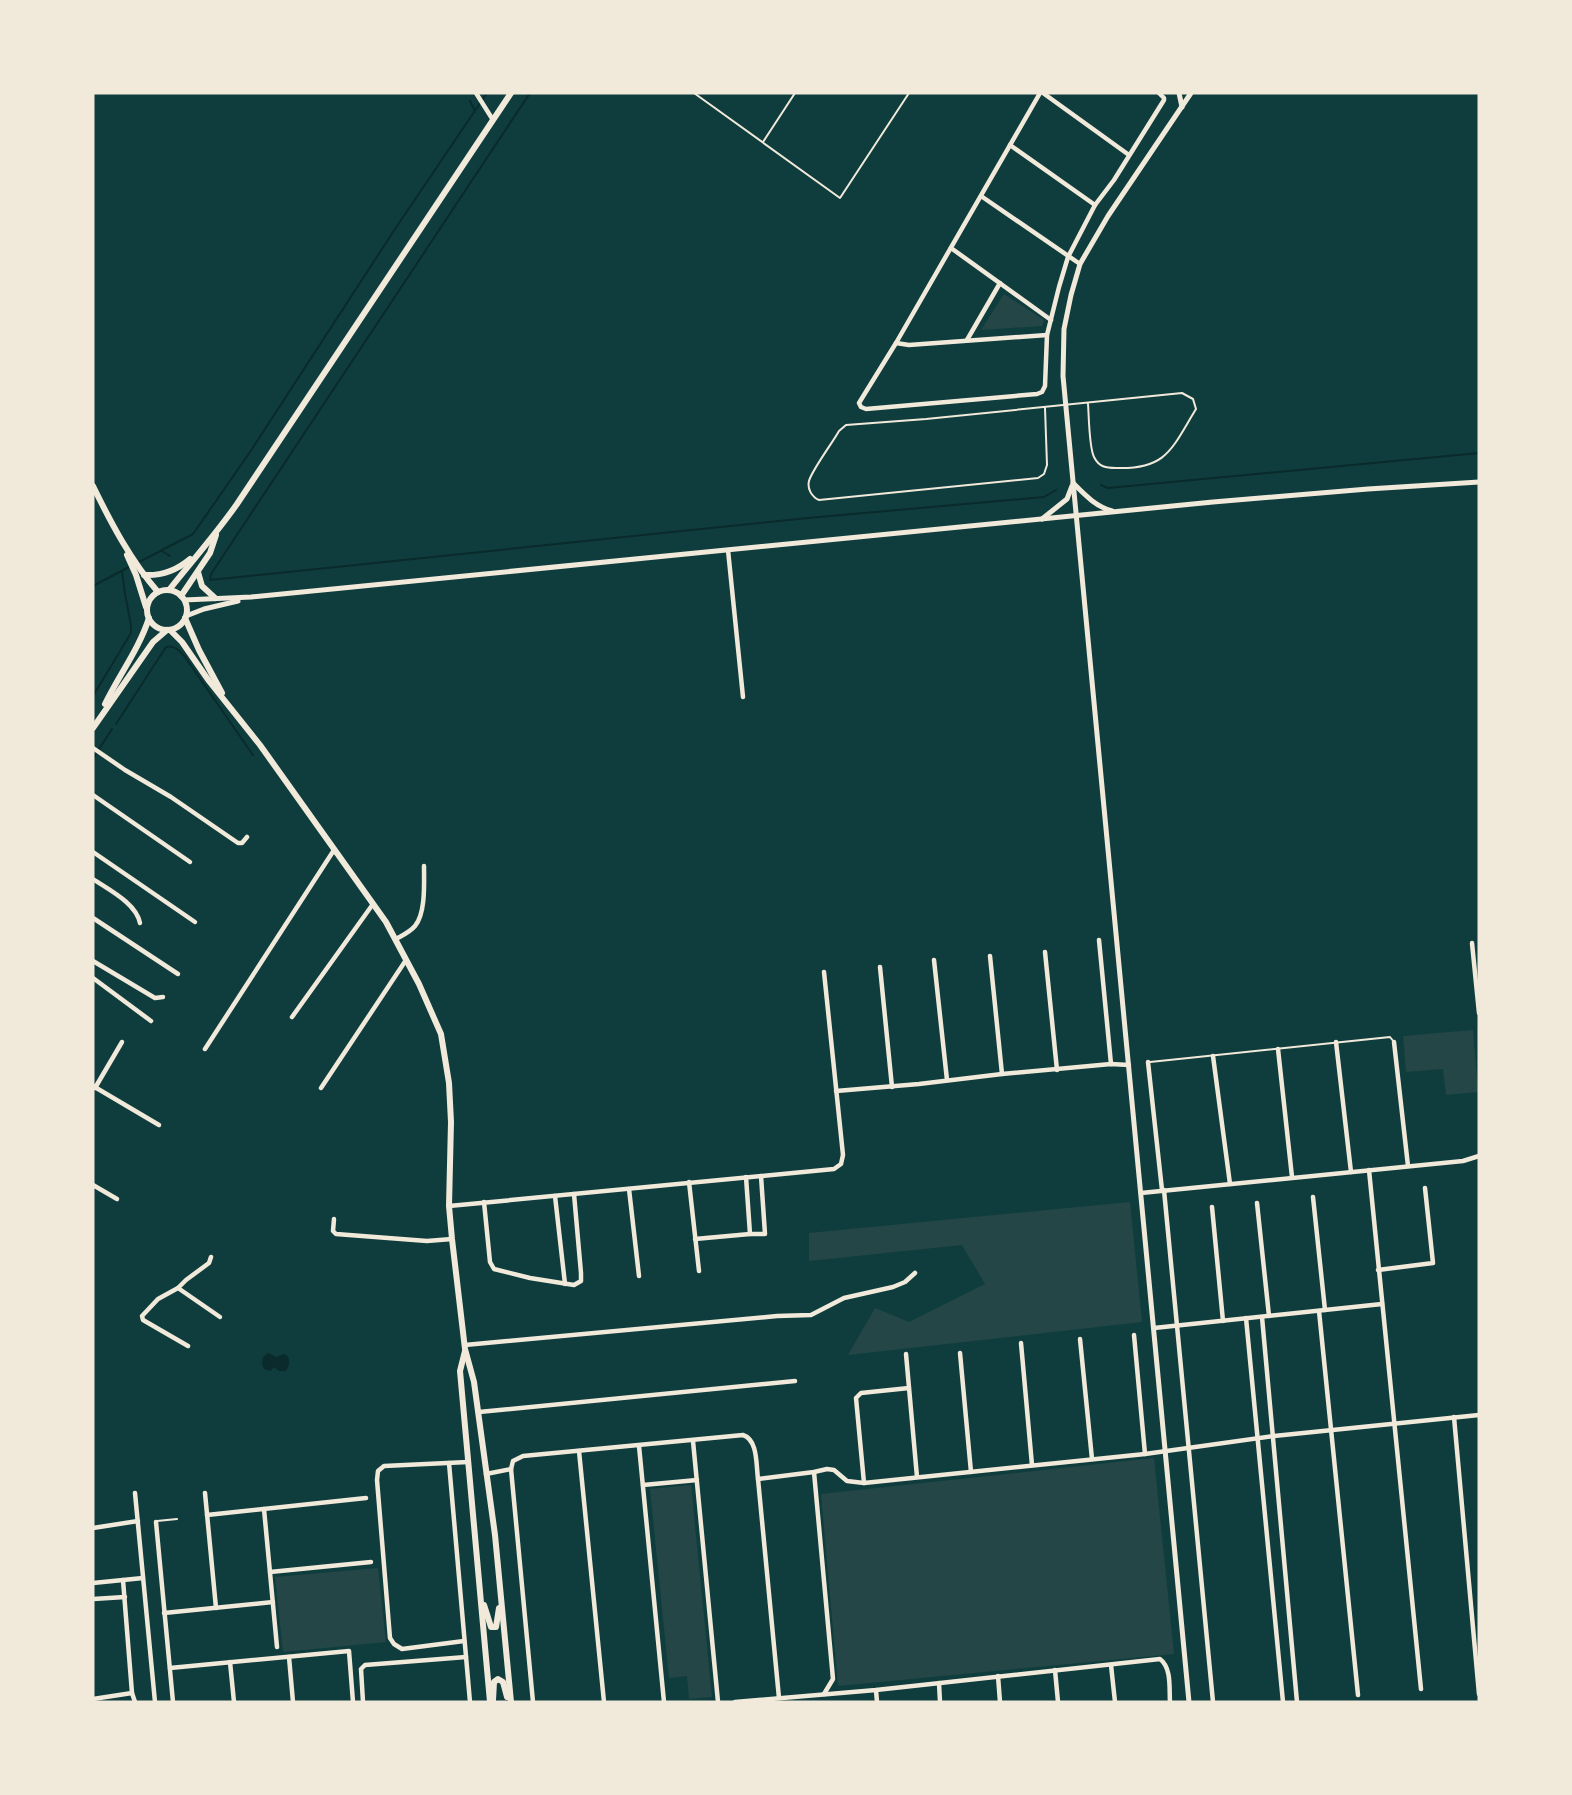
<svg xmlns="http://www.w3.org/2000/svg" width="1572" height="1795" font-family="'Nunito Sans',sans-serif">
<style>
.green{fill:#244646}
.water{fill:#0a2a2b}
.lines{fill:none;stroke-linecap:round;stroke-linejoin:round}
.stream{stroke:#0a2a2b;stroke-width:2}
.service{stroke:#f1e9da;stroke-width:2}
.minor{stroke:#f1e9da;stroke-width:4.5}
.tertiary{stroke:#f1e9da;stroke-width:5}
.secondary{stroke:#f1e9da;stroke-width:6}
</style>
<rect width="100%" height="100%" fill="#0f3d3e"/>
<!-- green -->
<g class="green">
<path d="M1004 294 1044 320 1042 326 981 330Z"/>
<path d="M1473 1030 1478 1092 1446 1095 1443 1069 1406 1072 1403 1036Z"/>
<path d="M1130 1202 1142 1322 848 1355 875 1308 909 1322 985 1284 962 1245 809 1261V1233Z"/>
<path d="M1154 1458 1174 1654 838 1686 821 1494Z"/>
<path d="M691 1485 712 1697 689 1699 687 1676 669 1678 650 1489Z"/>
<path d="M378 1568 386 1642 283 1652 275 1577Z"/>
</g>
<!-- water -->
<path class="water" d="M268 1353 276 1357 284 1354C291 1357 290 1365 286 1371H279L274 1367 270 1371 264 1369 262 1364 263 1357Z"/>
<g class="lines">
<!-- stream -->
<g class="stream">
<path d="M530 93 211 574 210 580 808 518 1044 497 1056 490"/>
<path d="M470 101 474 109"/>
<path d="M1101 485 1108 488 1479 453"/>
<path d="M162 551 170 556"/>
<path d="M139 562 193 534 250 452 395 229 487 93"/>
<path d="M93 586 129 567"/>
<path d="M93 696 131 633V625L125 594 122 571"/>
<path d="M116 724 166 647C175 645 180 651 185 657L253 755"/>
<path d="M99 749 112 729"/>
<path d="M93 759 96 754"/>
</g>
<!-- service -->
<g class="service">
<path d="M694 93 840 198 909 93"/>
<path d="M763 142 795 93"/>
<path d="M1045 408 1047 465 1044 474 1038 478 819 500C812 497 807 489 809 481 812 470 833 442 839 431L846 425 926 419 1182 393 1193 399 1196 409C1172 448 1167 470 1116 468 1106 468 1099 467 1094 457 1089 447 1089 417 1088 404"/>
<path d="M1150 1062 1390 1037 1394 1042"/>
<path d="M157 1521 177 1519"/>
</g>
<!-- minor -->
<g class="minor">
<path d="M476 93 493 120"/>
<path d="M1040 93 896 343 859 403 861 407 866 409 1037 394 1042 392 1045 386 1047 335 1059 287 1068 257 1095 205 1114 180 1164 100V98L1159 93"/>
<path d="M1043 93 1129 155"/>
<path d="M1010 145 1095 205"/>
<path d="M981 196 1080 264"/>
<path d="M951 248 1051 320"/>
<path d="M967 340 1000 283"/>
<path d="M896 343 909 345 1047 335"/>
<path d="M728 550 743 697"/>
<path d="M93 748 125 770 171 797 238 843H242L247 837"/>
<path d="M93 795 190 862"/>
<path d="M93 852 195 922"/>
<path d="M93 879C109 890 136 903 140 923"/>
<path d="M93 918 178 974"/>
<path d="M396 939C403 935 410 932 415 926 426 913 424 882 424 866"/>
<path d="M1099 940 1111 1064"/>
<path d="M1472 943 1479 1013"/>
<path d="M1045 952 1057 1070"/>
<path d="M990 956 1002 1074"/>
<path d="M934 960 947 1080"/>
<path d="M93 961 155 998 163 997"/>
<path d="M880 967 892 1087"/>
<path d="M93 978 151 1021"/>
<path d="M292 1017 373 904"/>
<path d="M1336 1042 1351 1172"/>
<path d="M1394 1042 1408 1166"/>
<path d="M205 1049 334 850"/>
<path d="M1278 1049 1292 1177"/>
<path d="M1213 1056 1230 1184"/>
<path d="M1148 1062 1162 1190"/>
<path d="M93 1086 159 1125"/>
<path d="M95 1088 122 1042"/>
<path d="M321 1088 406 960"/>
<path d="M836 1091 919 1084 1002 1074 1111 1064 1129 1065"/>
<path d="M1369 1170 1421 1689"/>
<path d="M746 1177 750 1234H765L761 1176"/>
<path d="M689 1182 699 1271"/>
<path d="M93 1185 117 1199"/>
<path d="M629 1189 639 1276"/>
<path d="M1164 1190 1213 1702"/>
<path d="M1141 1193 1463 1161 1479 1156"/>
<path d="M555 1196 565 1284"/>
<path d="M1313 1197 1325 1310"/>
<path d="M484 1202 490 1262 494 1269 530 1278 574 1285 581 1281V1273L574 1194"/>
<path d="M1257 1203 1269 1316"/>
<path d="M449 1206 834 1169 841 1164 843 1155 824 972"/>
<path d="M1212 1207 1223 1321"/>
<path d="M334 1219 333 1231 336 1234 427 1241 452 1239"/>
<path d="M695 1239 750 1234"/>
<path d="M1378 1270 1433 1263 1425 1188"/>
<path d="M178 1288 220 1317"/>
<path d="M1319 1311 1358 1695"/>
<path d="M1262 1317 1297 1702"/>
<path d="M1246 1318 1283 1702"/>
<path d="M1154 1328 1382 1304"/>
<path d="M1134 1335 1145 1454"/>
<path d="M1080 1339 1092 1459"/>
<path d="M1021 1343 1032 1465"/>
<path d="M465 1345 777 1316 811 1315 844 1298 893 1287 905 1282 915 1273"/>
<path d="M188 1346 143 1320 142 1316 158 1299 178 1288 186 1280 209 1263 211 1257"/>
<path d="M960 1353 971 1472"/>
<path d="M906 1354 917 1477"/>
<path d="M479 1412 795 1381"/>
<path d="M1454 1417 1479 1694"/>
<path d="M693 1441 718 1702"/>
<path d="M639 1446 664 1702"/>
<path d="M579 1451 604 1702"/>
<path d="M449 1463 470 1702"/>
<path d="M511 1469 513 1461 523 1456 743 1435C758 1440 756 1464 758 1479L779 1698"/>
<path d="M511 1469 533 1702"/>
<path d="M814 1472 833 1679 824 1694"/>
<path d="M486 1474 511 1469"/>
<path d="M758 1479 814 1472 827 1469 834 1470 847 1481 864 1483 1145 1454 1274 1436 1479 1415"/>
<path d="M864 1483 856 1398 861 1393 909 1388"/>
<path d="M643 1485 697 1480"/>
<path d="M135 1493 155 1702"/>
<path d="M205 1493 216 1608"/>
<path d="M264 1509 277 1647"/>
<path d="M207 1515 366 1498"/>
<path d="M156 1522 173 1702"/>
<path d="M93 1528 138 1521"/>
<path d="M270 1572 371 1562"/>
<path d="M123 1580 132 1693 135 1702"/>
<path d="M93 1583 143 1578"/>
<path d="M93 1599 125 1597"/>
<path d="M164 1613 273 1602"/>
<path d="M464 1641 402 1649 394 1644 390 1638 377 1480 378 1471 384 1466 468 1462"/>
<path d="M289 1657 293 1702"/>
<path d="M230 1662 234 1702"/>
<path d="M1111 1665 1115 1702"/>
<path d="M170 1668 349 1651 353 1702"/>
<path d="M1055 1670 1058 1702"/>
<path d="M998 1676 1000 1702"/>
<path d="M939 1683 940 1702"/>
<path d="M876 1690 877 1702"/>
<path d="M93 1699 132 1693"/>
<path d="M363 1702 361 1669 365 1665 466 1657"/>
<path d="M735 1702 876 1690 1160 1659C1172 1668 1169 1689 1170 1702"/>
</g>
<!-- tertiary -->
<g class="tertiary">
<path d="M1179 93 1182 107"/>
<path d="M1073 483C1085 495 1095 506 1112 511"/>
<path d="M1042 519 1067 499 1072 486"/>
<path d="M184 600 251 597 1213 502 1368 489 1479 482"/>
<path d="M186 616 204 609 238 601"/>
<path d="M1189 1702 1063 376 1064 329 1071 295 1080 264 1108 216 1191 93"/>
</g>
<!-- secondary -->
<g class="secondary">
<path d="M93 486C111 523 131 561 158 592"/>
<path d="M127 555 136 575 146 607"/>
<path d="M198 572 202 586 215 598"/>
<path d="M144 575C162 576 176 571 190 559"/>
<path d="M169 590C192 561 216 534 237 504L511 93"/>
<circle cx="167" cy="610" r="20"/>
<path d="M181 596 210 553 216 535"/>
<path d="M185 618 199 650 222 693"/>
<path d="M170 630 182 642 209 681 260 745 386 922 419 984 441 1034 449 1083 451 1122 449 1206 452 1239 465 1349 474 1382 495 1535 511 1702"/>
<path d="M105 704C119 675 139 649 149 618"/>
<path d="M93 728 153 642 167 630"/>
<path d="M465 1351 460 1371 490 1702"/>
<path d="M484 1605 491 1627H496L499 1608"/>
<path d="M493 1700 494 1682 498 1679 503 1682 507 1697"/>
</g>
</g>
<!-- border -->
<rect width="1572" height="1795" fill="none" stroke="#f1e9da" stroke-width="189"/>
</svg>
